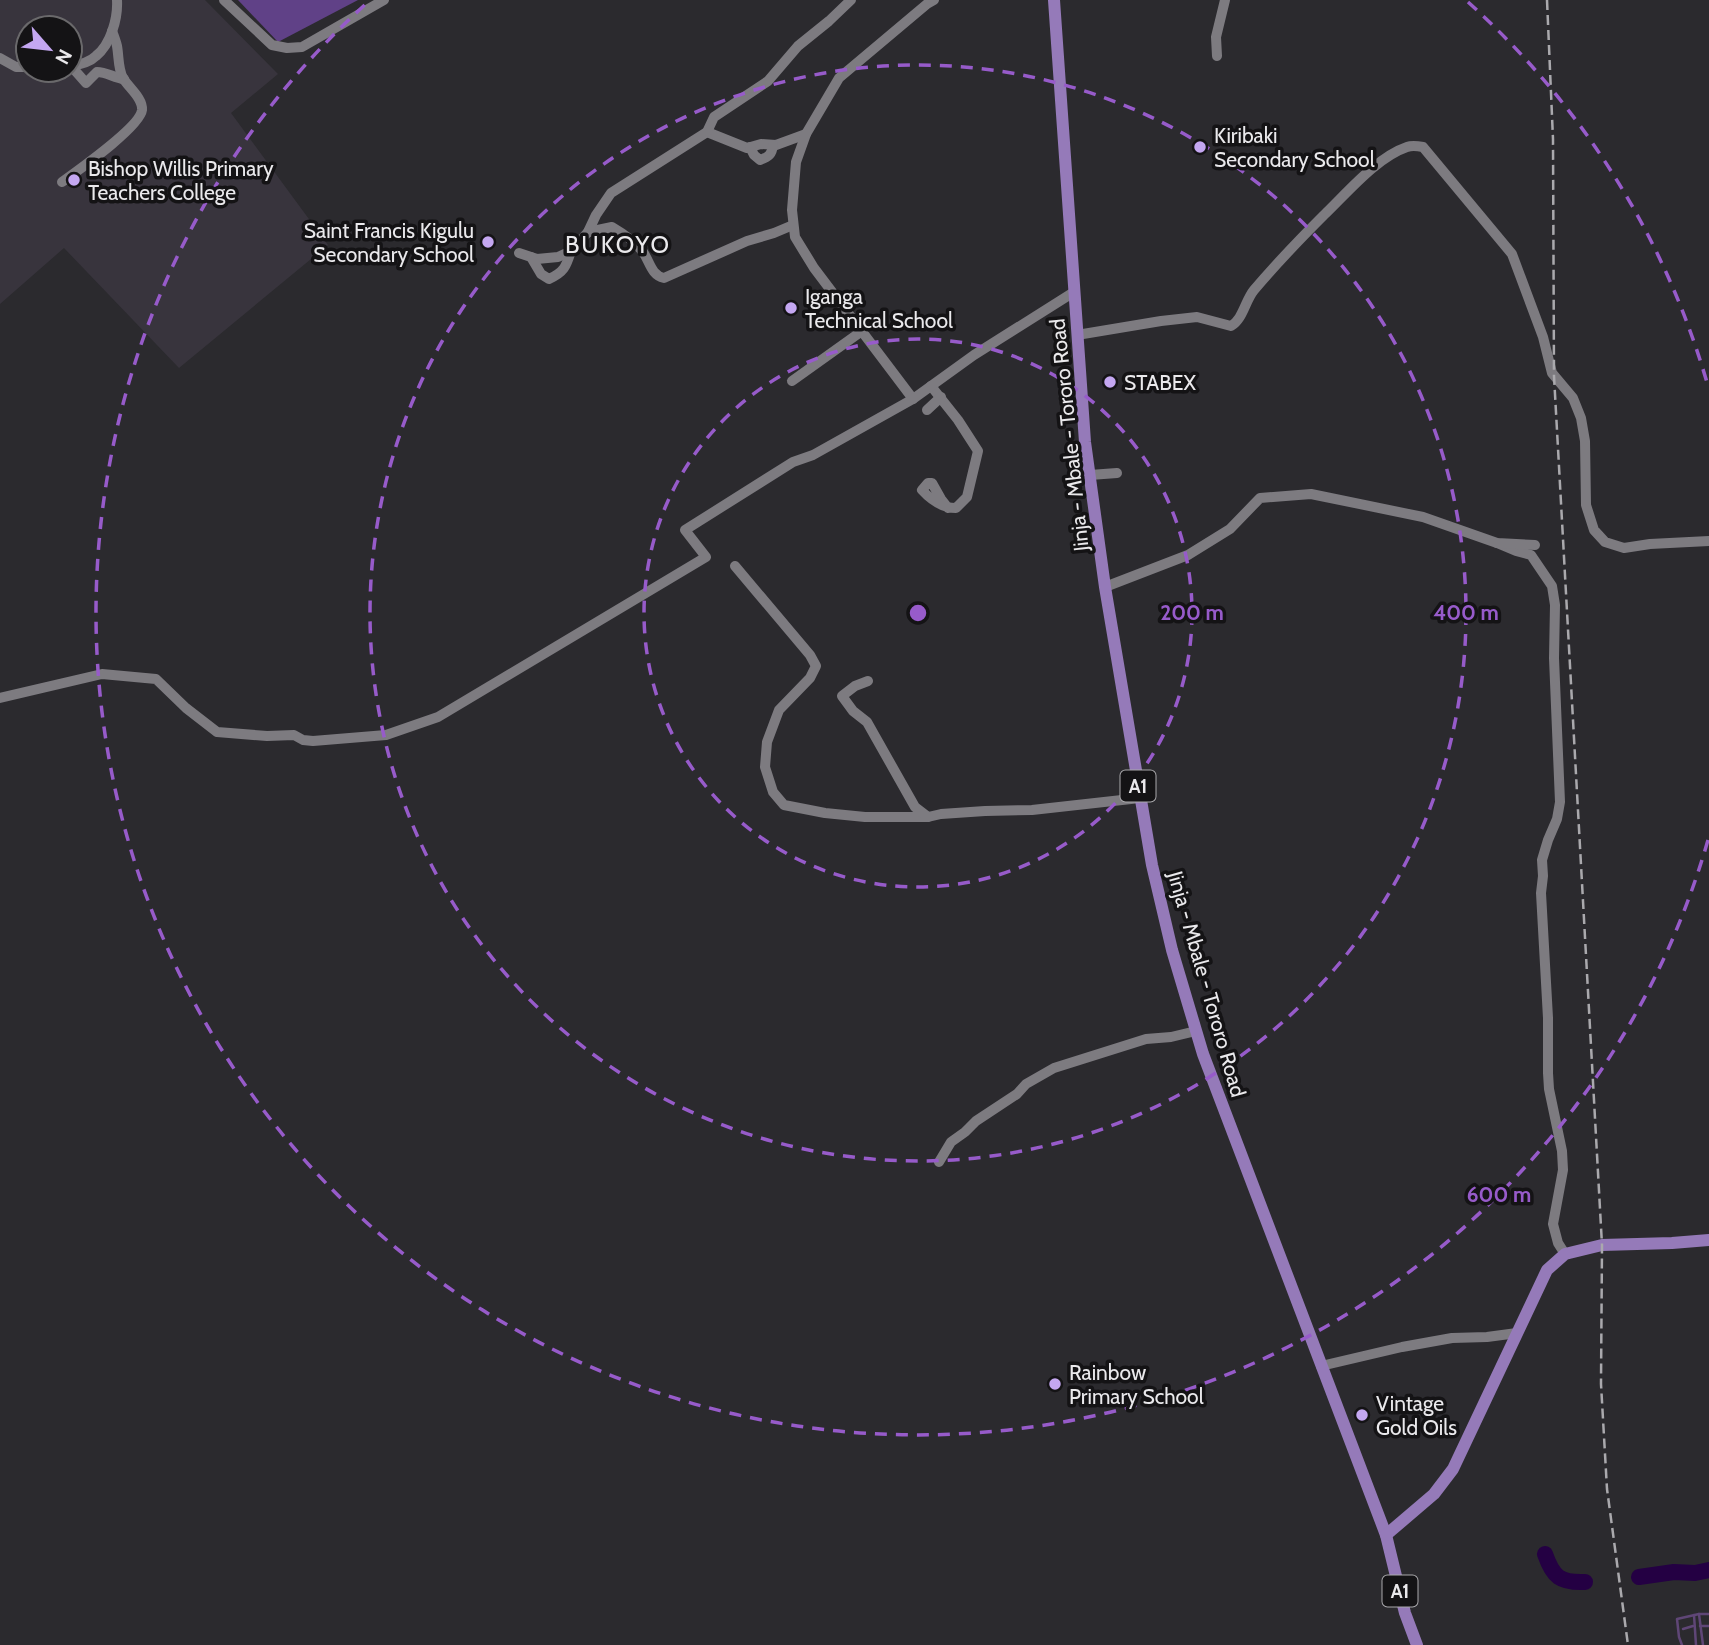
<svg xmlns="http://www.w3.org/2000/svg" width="1709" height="1645" font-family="Cabin,sans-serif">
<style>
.built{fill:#38343d;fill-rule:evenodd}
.green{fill:#604187}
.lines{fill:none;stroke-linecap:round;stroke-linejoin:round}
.stream{stroke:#5f4676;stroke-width:2.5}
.river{stroke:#240043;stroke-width:16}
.minor{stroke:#7d7b80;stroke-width:10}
.major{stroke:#957ab9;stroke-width:12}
.rail{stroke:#aaa9ad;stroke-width:2.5;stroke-dasharray:10 5;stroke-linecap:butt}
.ring{fill:none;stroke:#975bca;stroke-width:3.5;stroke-dasharray:12 9}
.poi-dot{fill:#c4a7f1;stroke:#141315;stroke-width:2.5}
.labels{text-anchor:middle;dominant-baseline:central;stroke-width:7;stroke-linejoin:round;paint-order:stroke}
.shield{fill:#141315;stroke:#aaa9ac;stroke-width:2}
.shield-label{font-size:19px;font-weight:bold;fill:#eae9ec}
.poi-label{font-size:21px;fill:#eae9ec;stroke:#141315;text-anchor:start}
.street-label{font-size:21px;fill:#eae9ec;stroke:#141315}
.quarter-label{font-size:24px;letter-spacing:2px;fill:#eae9ec;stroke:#141315}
.centre{fill:#975bca;stroke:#141315;stroke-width:3.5}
.ring-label{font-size:21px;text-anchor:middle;font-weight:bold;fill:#975bca;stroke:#141315;stroke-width:7;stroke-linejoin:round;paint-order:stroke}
</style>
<rect width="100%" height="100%" fill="#2b2a2e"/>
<!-- built -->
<path class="built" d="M0 0H205L278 74 231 113 328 245 179 368 64 248 0 304ZM28 28H70V70H28Z"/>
<!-- green -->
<path class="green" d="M238 0H358L278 42Z"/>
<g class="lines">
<!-- stream -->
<g class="stream">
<path d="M1699 1614 1703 1645"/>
<path d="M1694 1615 1696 1645"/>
<path d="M1700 1626H1709"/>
<path d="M1683 1629 1693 1626"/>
<path d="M1682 1645 1679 1637 1677 1619 1699 1614H1709"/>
</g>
<!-- river -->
<g class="river">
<path d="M1545 1554C1553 1577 1560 1583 1585 1582"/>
<path d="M1639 1577 1674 1572 1695 1573 1709 1570"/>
</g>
<!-- minor -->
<g class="minor">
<path d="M224 0 272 45 287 48 302 47 384 0"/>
<path d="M1217 56 1216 37 1225 0"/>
<path d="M0 58 16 67H28"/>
<path d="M70 66C78 65 90 62 96 56 111 44 118 18 117 0"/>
<path d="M71 66 86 83 97 72C107 72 114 78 124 79"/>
<path d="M707 132 747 148 761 144 776 145 806 134"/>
<path d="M750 147 754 155 760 160C769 157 772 154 773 145"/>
<path d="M62 182C77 171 140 127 142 110 143 98 128 87 123 78 118 69 119 57 117 46 116 41 114 36 112 31"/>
<path d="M588 232 612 227C624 234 635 241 643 252 650 262 651 275 664 278L747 241 774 233 793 225"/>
<path d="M519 253 537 259 558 257 571 251 588 232 596 215 611 193 707 132 714 117 768 81 798 46 829 21 851 0"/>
<path d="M531 257 541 274 549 279C564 272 566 267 571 251"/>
<path d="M1077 335 1161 321 1197 317 1231 326C1243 319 1245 301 1254 290 1276 264 1300 239 1324 215 1347 193 1377 157 1407 147 1412 145 1418 146 1423 147L1512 254 1543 337 1552 373 1573 398 1581 418 1585 441 1586 505 1594 530 1605 542 1624 548 1650 544 1709 541"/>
<path d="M792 381 862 331"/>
<path d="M931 386 958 420 978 451 967 497 956 508C942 508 932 501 922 490L928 483H932L941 499 948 508"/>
<path d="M913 399 814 268 795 237 792 210 796 162 806 134 839 78 927 4 934 0"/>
<path d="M927 410 941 397"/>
<path d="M1090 475 1117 473"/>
<path d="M1497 543 1516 551 1531 555 1552 586 1555 605 1554 658 1560 802 1557 819 1548 840 1542 860 1543 876 1541 893 1548 1018V1073L1549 1089 1562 1151 1563 1170 1553 1224 1558 1243 1565 1254"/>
<path d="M735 566 810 655 816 666 810 678 779 710 767 742 765 767 773 792 784 805 825 813 865 817H928L941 814 985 811 1032 810 1140 798"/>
<path d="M1105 587 1188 555 1230 529 1260 498 1311 494 1423 517 1497 543 1535 545"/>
<path d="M868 681 855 686 842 696 853 711 867 722 915 807 928 817"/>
<path d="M0 698 102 674 156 679 186 708 217 732 267 736 294 735 303 740 313 741 386 735 438 717 706 557 685 530 793 462 813 455 913 399 974 355 1074 292"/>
<path d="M939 1162 951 1142 965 1132 976 1121 1017 1094 1026 1084 1054 1068 1146 1039 1171 1037 1196 1031"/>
<path d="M1321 1366 1402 1347 1452 1338 1487 1337 1517 1333"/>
</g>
<!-- major -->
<g class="major">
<path d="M1054 0 1085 442 1105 587 1152 865 1172 950 1203 1054 1386 1535 1405 1613 1417 1645"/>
<path d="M1386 1535 1434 1494 1453 1469 1547 1270 1565 1254 1602 1245 1672 1243 1709 1240"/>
</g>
<!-- rail -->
<path class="rail" d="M1547 0 1553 139 1554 376 1602 1245 1601 1384 1607 1489 1628 1645"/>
</g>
<!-- distance rings -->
<g class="ring">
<circle cx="918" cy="613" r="274"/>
<circle cx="918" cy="613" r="548"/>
<path d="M1708 840A822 822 0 1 1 368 2M1468 2A822 822 0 0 1 1708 386"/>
</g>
<!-- markers -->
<g class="poi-dot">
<circle cx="1200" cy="147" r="7"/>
<circle cx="74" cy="180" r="7"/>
<circle cx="488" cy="242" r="7"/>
<circle cx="791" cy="308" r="7"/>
<circle cx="1110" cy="382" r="7"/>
<circle cx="1055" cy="1384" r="7"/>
<circle cx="1362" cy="1415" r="7"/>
</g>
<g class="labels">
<!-- shield labels -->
<g class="shield">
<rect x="1120.5" y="770.5" width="35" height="31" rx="5"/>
<rect x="1382.5" y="1575.5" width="35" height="31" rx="5"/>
</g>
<g class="shield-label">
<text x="1138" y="786">A1</text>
<text x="1400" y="1591">A1</text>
</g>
<!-- poi labels -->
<g class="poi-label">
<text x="1214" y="135">Kiribaki<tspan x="1214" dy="24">Secondary School</tspan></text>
<text x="88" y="168">Bishop Willis Primary<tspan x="88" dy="24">Teachers College</tspan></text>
<text x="474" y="230" text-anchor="end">Saint Francis Kigulu<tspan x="474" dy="24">Secondary School</tspan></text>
<text x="805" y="296">Iganga<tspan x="805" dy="24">Technical School</tspan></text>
<text x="1124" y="382">STABEX</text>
<text x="1069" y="1372">Rainbow<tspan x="1069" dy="24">Primary School</tspan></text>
<text x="1376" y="1403">Vintage<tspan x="1376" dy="24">Gold Oils</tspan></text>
</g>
<!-- street labels -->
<g class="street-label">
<text transform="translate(1069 435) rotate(-96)">Jinja - Mbale - Tororo Road</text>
<text transform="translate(1207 984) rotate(74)">Jinja - Mbale - Tororo Road</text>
</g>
<!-- quarter labels -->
<g class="quarter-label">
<text x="618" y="244">BUKOYO</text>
</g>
</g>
<circle cx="918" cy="613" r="10" class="centre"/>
<g class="ring-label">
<text x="1192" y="620">200 m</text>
<text x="1466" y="620">400 m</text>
<text x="1499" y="1202">600 m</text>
</g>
<!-- north arrow -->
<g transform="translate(49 49) rotate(118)"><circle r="33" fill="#141315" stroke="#6a696b" stroke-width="2"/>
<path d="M0-5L12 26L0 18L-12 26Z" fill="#c4a7f1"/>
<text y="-10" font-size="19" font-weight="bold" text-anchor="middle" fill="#eae9ec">N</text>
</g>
</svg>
